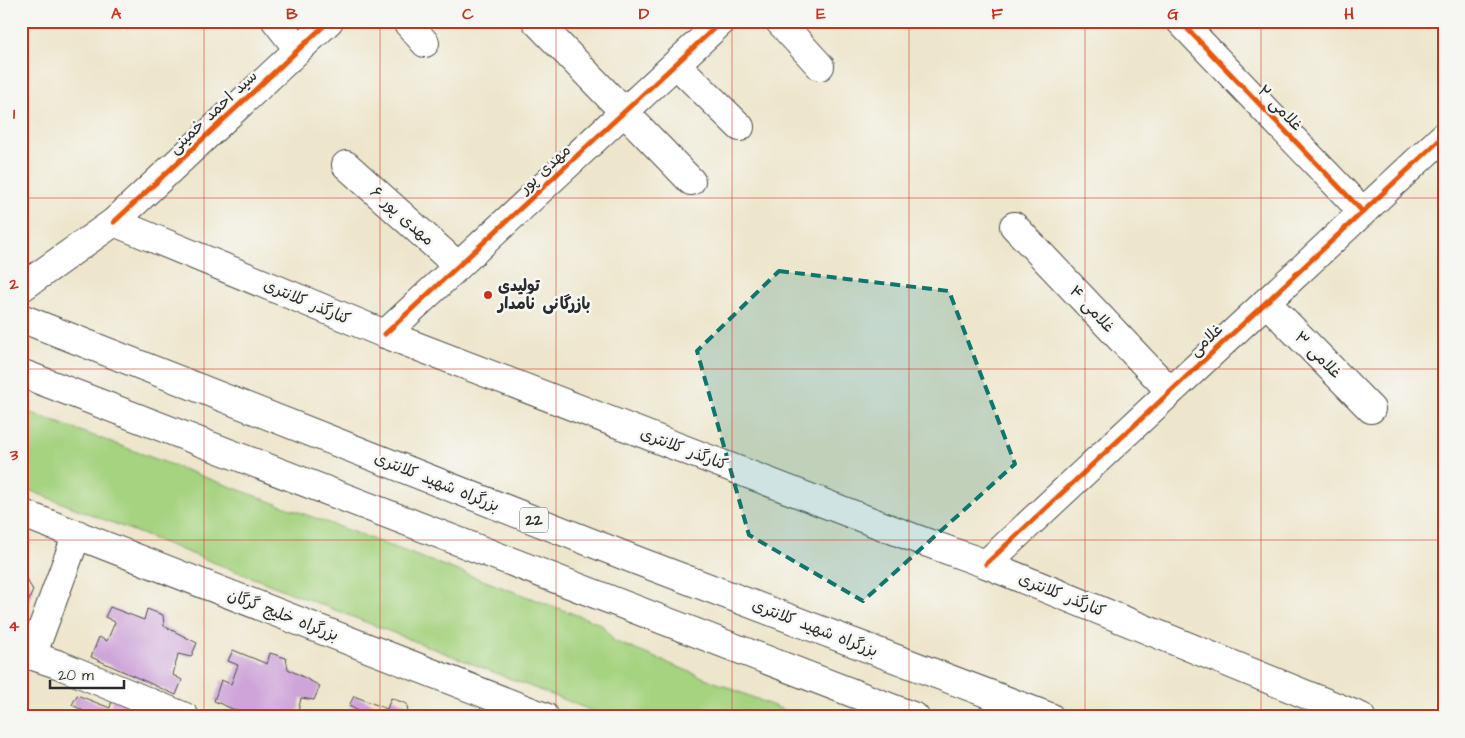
<svg xmlns="http://www.w3.org/2000/svg" width="1465" height="738" font-family="'Architects Daughter','Playpen Sans Arabic',sans-serif">
<style>
.green{fill:#a6d380;stroke:#687f56}
.building{fill:#cea4d9}
.lines{fill:none;stroke-linecap:round;stroke-linejoin:round}
.minor-casing{stroke:#484743;stroke-width:30}
.major-casing{stroke:#484743;stroke-width:30}
.highway-casing{stroke:#484743;stroke-width:30}
.minor{stroke:#fff;stroke-width:28}
.major{stroke:#fff;stroke-width:28}
.highway{stroke:#fff;stroke-width:28}
.cycleway-casing{stroke:#f6f6f2;stroke-width:8}
.cycleway{stroke:#e8590c;stroke-width:5}
.marked{fill:#0f766e;fill-opacity:0.2;stroke:#0f766e;stroke-width:4;stroke-dasharray:10 6;stroke-linejoin:round}
.grid{fill:none;stroke:#c8321e;stroke-width:1;stroke-opacity:0.55}
.poi-dot{fill:#c8321e;stroke:#f6f6f2;stroke-width:2}
.labels{text-anchor:middle;dominant-baseline:central;stroke-width:5;stroke-linejoin:round;paint-order:stroke}
.shield{fill:#f6f6f2;stroke:#686867;stroke-width:1}
.shield-label{font-size:15px;font-weight:bold;fill:#2b2b2b}
.street-label{font-size:16px;fill:#2b2b2b;stroke:#f6f6f2}
.poi-label{font-size:16px;font-weight:bold;fill:#2b2b2b;stroke:#f6f6f2;text-anchor:start}
.neatline{fill:none;stroke:#c8321e;stroke-width:2}
.grid-label{font-size:16px;text-anchor:middle;font-weight:bold;fill:#c8321e}
</style>
<rect width="100%" height="100%" fill="#f6f6f2"/>
<filter id="ink" filterUnits="userSpaceOnUse"><feTurbulence type="fractalNoise" baseFrequency=".02" numOctaves="2"/><feDisplacementMap in="SourceGraphic" scale="10" xChannelSelector="R" yChannelSelector="G"/><feConvolveMatrix kernelMatrix="1 2 1 2 8 2 1 2 1" color-interpolation-filters="sRGB"/></filter>
<filter id="wash" filterUnits="userSpaceOnUse"><feTurbulence type="fractalNoise" baseFrequency=".0096" numOctaves="4" result="noise"/><feDisplacementMap in="SourceGraphic" scale="20" xChannelSelector="R" yChannelSelector="G"/><feGaussianBlur stdDeviation="1.12" result="paint"/><feColorMatrix in="noise" values="0 0 0 0 0 0 0 0 0 0 0 0 0 0 0 0 0 1.4 0 .05"/><feComposite in="paint" operator="in"/></filter>
<g filter="url(#wash)">
<rect width="100%" height="100%" fill="#eee6cc"/>
<!-- green -->
<path class="green" d="M21 409 601 624 614 641 801 717H608L21 487Z"/>
<g id="blocks">
<!-- building -->
<g class="building">
<path d="M21 570 33 590 21 621Z"/>
<path d="M110 607 144 620 147 609 163 615 164 626 197 643 191 657 178 654 173 675 182 680 176 695 91 657 99 637 107 641 115 622 105 617Z"/>
<path d="M233 650 267 664 270 653 286 658 288 669 320 686 314 700 301 698 297 717H251L214 701 221 680 231 684 238 665 228 661Z"/>
<path d="M77 695 110 708 113 697 130 703 131 714 137 717H79L82 710 72 705Z"/>
<path d="M354 696 387 709 391 698 407 704 408 715 412 717H356L359 711 349 706Z"/>
</g>
</g>
</g>
<g filter="url(#ink)">
<use href="#blocks" fill-opacity="0" stroke="#484743" stroke-width="1"/>
<g class="lines">
<!-- minor casing -->
<g class="minor-casing">
<g id="minor">
<path d="M276 21 298 49"/>
<path d="M406 21 425 43"/>
<path d="M536 21 691 181"/>
<path d="M779 21 820 66"/>
<path d="M1180 21 1363 212"/>
<path d="M676 64 740 127"/>
<path d="M346 165 458 266"/>
<path d="M114 222 329 21"/>
<path d="M1014 226 1170 391"/>
<path d="M1266 302 1371 409"/>
<path d="M385 334 722 21"/>
<path d="M986 564 1444 136"/>
<path d="M21 652 60 665 185 717"/>
<path d="M32 656 77 534"/>
</g>
</g>
<!-- major casing -->
<g class="major-casing">
<g id="major">
<path d="M21 288 114 222 385 334 914 538 986 564 1361 717"/>
<path d="M21 513 545 717"/>
</g>
</g>
<!-- highway casing -->
<g class="highway-casing">
<g id="highway">
<path d="M21 318 638 561 1050 717"/>
<path d="M21 373 915 717"/>
</g>
</g>
<!-- minor -->
<use href="#minor" class="minor"/>
<!-- major -->
<use href="#major" class="major"/>
<!-- highway -->
<use href="#highway" class="highway"/>
<!-- cycleway casing -->
<g class="cycleway-casing">
<g id="cycleway">
<path d="M1180 21 1363 212"/>
<path d="M114 222 329 21"/>
<path d="M385 334 722 21"/>
<path d="M986 564 1444 136"/>
</g>
</g>
<!-- cycleway -->
<use href="#cycleway" class="cycleway"/>
</g>
</g>
<!-- marked area -->
<path class="marked" d="M779 271 949 291 1015 464 863 601 749 535 697 351Z"/>
<!-- grid -->
<path class="grid" d="M204 21V717M380 21V717M556 21V717M732 21V717M909 21V717M1085 21V717M1261 21V717M21 198H1444M21 369H1444M21 540H1444"/>
<!-- markers -->
<circle class="poi-dot" cx="488" cy="295" r="5"/>
<g class="labels">
<!-- shield labels -->
<rect class="shield" x="520" y="507.5" width="28" height="25" rx="4"/>
<g class="shield-label">
<text x="534" y="520">22</text>
</g>
<!-- street labels -->
<g class="street-label">
<text transform="translate(1280 108) rotate(46)">غلامی ۲</text>
<text transform="translate(213 112) rotate(-43)">سید احمد خمینی</text>
<text transform="translate(545 169) rotate(-43)">مهدی پور</text>
<text transform="translate(402 216) rotate(42)">۶ مهدی پور</text>
<text transform="translate(307 302) rotate(23)">کنارگذر کلانتری</text>
<text transform="translate(1092 309) rotate(47)">غلامی ۴</text>
<text transform="translate(1206 340) rotate(-43)">غلامی</text>
<text transform="translate(1318 355) rotate(45)">غلامی ۳</text>
<text transform="translate(684 449) rotate(21)">کنارگذر کلانتری</text>
<text transform="translate(437 482) rotate(22)">بزرگراه شهید کلانتری</text>
<text transform="translate(1062 595) rotate(22)">کنارگذر کلانتری</text>
<text transform="translate(283 615) rotate(21)">بزرگراه خلیج گرگان</text>
<text transform="translate(815 628) rotate(21)">بزرگراه شهید کلانتری</text>
</g>
<!-- poi labels -->
<g class="poi-label">
<text x="498" y="286">تولیدی<tspan x="498" dy="18">بازرگانی نامدار</tspan></text>
</g>
</g>
<!-- margin -->
<rect width="1465" height="738" fill="none" stroke="#f6f6f2" stroke-width="55"/>
<!-- scale -->
<path d="M50 680v8h74v-8" fill="none" stroke="#2b2b2b" stroke-width="2.5"/>
<text x="58" y="680" font-size="15" fill="#2b2b2b" stroke="#f6f6f2" stroke-width="4" paint-order="stroke">20 m</text>
<rect x="28" y="28" width="1410" height="682" class="neatline"/>
<g class="grid-label">
<text x="116" y="19">A</text>
<text x="292" y="19">B</text>
<text x="468" y="19">C</text>
<text x="644" y="19">D</text>
<text x="821" y="19">E</text>
<text x="997" y="19">F</text>
<text x="1173" y="19">G</text>
<text x="1349" y="19">H</text>
<text x="14" y="119">1</text>
<text x="14" y="289">2</text>
<text x="14" y="460">3</text>
<text x="14" y="631">4</text>
</g>
</svg>
